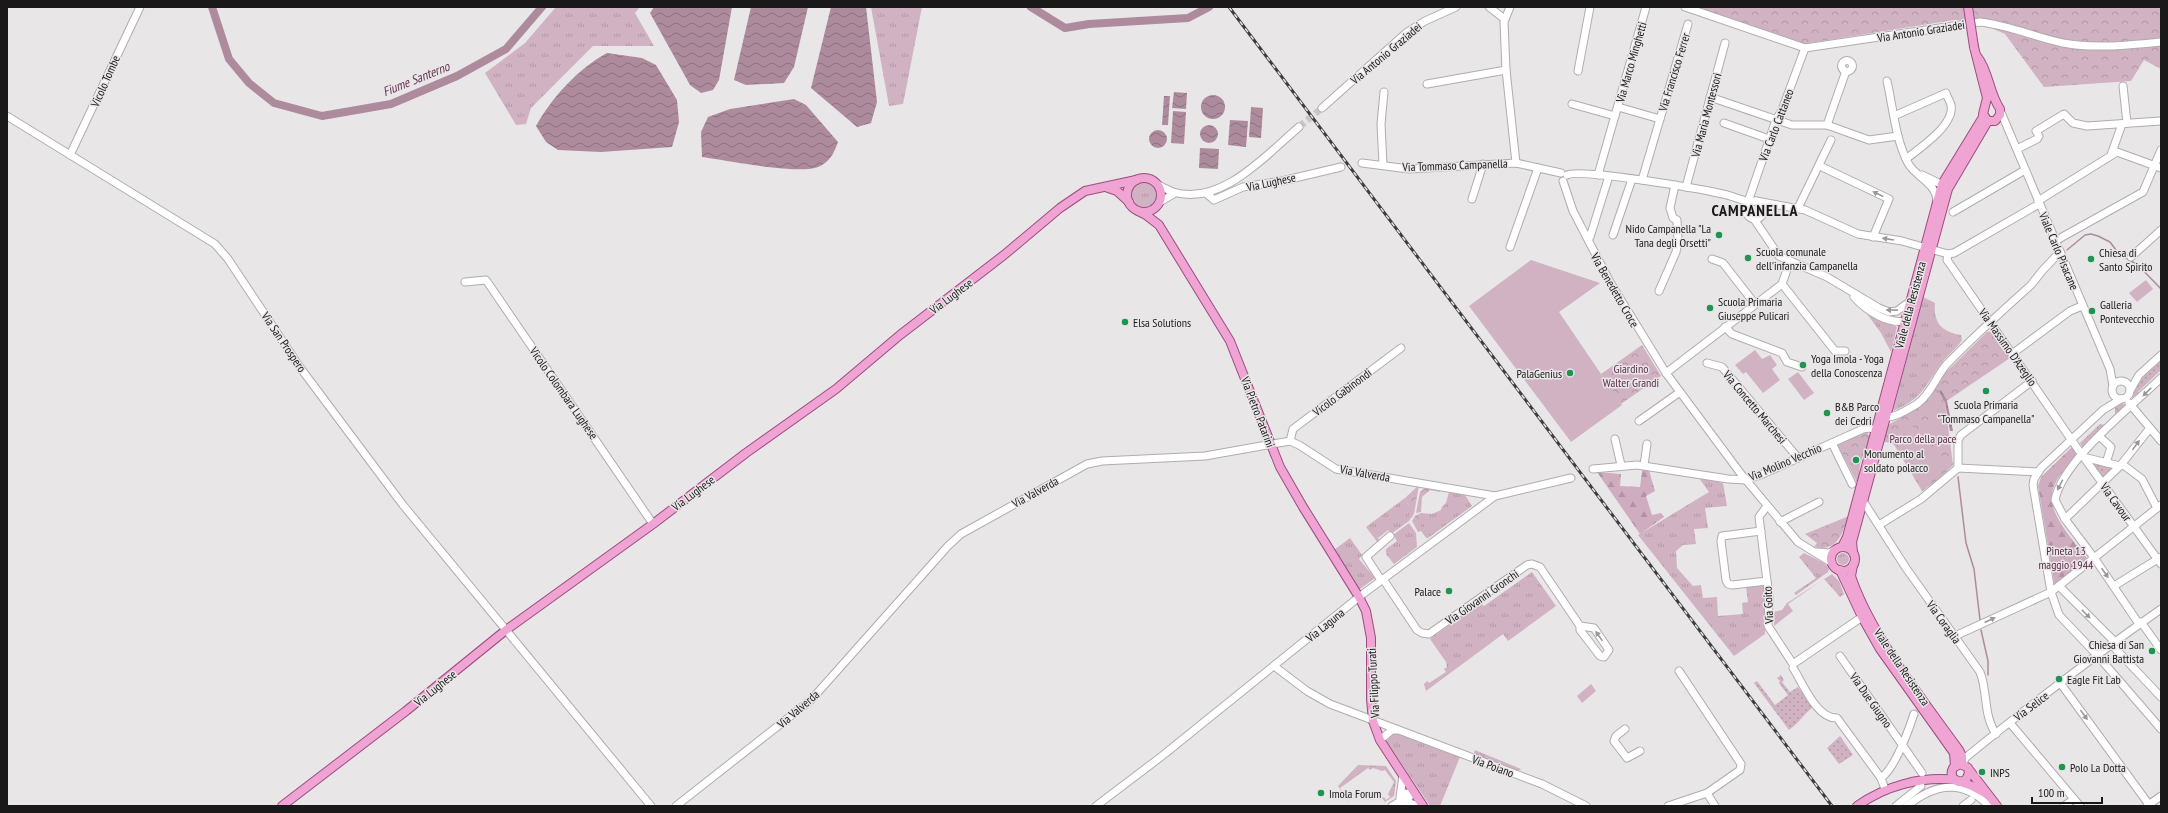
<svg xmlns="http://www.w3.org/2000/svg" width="2168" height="813" font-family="'PT Sans Narrow',sans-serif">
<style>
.grass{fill:url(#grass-tufts)}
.forest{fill:url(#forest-firs)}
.park{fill:url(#park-crowns)}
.garden{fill:url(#garden-dots)}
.pitch{fill:#d0b2c2}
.water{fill:url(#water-waves)}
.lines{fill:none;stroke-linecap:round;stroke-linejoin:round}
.stream{stroke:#ad8b9d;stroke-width:1.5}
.river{stroke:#ad8b9d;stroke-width:8}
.minor-tunnel{stroke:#cac7c9;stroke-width:7;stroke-dasharray:7 3.5;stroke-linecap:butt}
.minor-casing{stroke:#b0acae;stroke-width:9}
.major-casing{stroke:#9e4c7f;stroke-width:10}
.minor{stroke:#fff;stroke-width:7}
.major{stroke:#efa4d3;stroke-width:8}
.rail-casing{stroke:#3e3d3d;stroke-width:3}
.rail{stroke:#e9e6e8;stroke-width:1.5;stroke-dasharray:4.5;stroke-linecap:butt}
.major-bridge-casing{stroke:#9e4c7f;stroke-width:10;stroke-linecap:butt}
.major-bridge{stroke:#efa4d3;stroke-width:8}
.oneway{fill:#989898}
.poi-dot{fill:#1e9450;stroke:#e9e6e8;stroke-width:1.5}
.labels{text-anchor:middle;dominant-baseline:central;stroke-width:3;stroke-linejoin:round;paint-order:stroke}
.street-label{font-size:12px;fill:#1a1919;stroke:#e9e6e8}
.poi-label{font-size:12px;fill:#1a1919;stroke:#e9e6e8;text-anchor:start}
.park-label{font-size:12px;fill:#5c2d4a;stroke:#e9e6e8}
.water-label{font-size:13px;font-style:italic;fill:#633350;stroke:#e9e6e8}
.district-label{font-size:16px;font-weight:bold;letter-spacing:1px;fill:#1a1919;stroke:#e9e6e8}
</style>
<defs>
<pattern id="grass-tufts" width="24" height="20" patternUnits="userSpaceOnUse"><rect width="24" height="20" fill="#d0b2c2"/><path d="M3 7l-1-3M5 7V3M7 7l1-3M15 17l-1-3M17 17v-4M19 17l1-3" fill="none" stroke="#b298a6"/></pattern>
<pattern id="forest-firs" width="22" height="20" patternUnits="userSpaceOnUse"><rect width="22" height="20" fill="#cfacbf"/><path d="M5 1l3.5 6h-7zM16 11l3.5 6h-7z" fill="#b193a4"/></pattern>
<pattern id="park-crowns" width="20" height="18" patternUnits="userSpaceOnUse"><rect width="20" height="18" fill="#d0b2c2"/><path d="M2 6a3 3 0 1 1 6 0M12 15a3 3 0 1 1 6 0" fill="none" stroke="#b298a6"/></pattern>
<pattern id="garden-dots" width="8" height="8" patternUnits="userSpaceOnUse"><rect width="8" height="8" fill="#d0b2c2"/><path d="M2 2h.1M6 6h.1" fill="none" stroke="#b298a6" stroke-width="1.8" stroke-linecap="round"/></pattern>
<pattern id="water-waves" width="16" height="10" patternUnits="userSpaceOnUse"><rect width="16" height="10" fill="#ad8b9d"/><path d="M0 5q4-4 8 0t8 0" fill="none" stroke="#8c717f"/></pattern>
</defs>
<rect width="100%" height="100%" fill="#e9e6e8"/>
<!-- grass -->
<g class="grass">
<path d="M556 7H640L635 13 654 46H593L531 108 526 124 516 125 485 73 525 43Z"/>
<path d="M871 7H922L903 104 889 106Z"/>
<circle cx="1144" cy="194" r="13"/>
<path d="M1923 297 1935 303C1933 324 1943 332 1961 335L1962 340C1958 347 1950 353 1944 360 1924 385 1925 398 1893 411Z"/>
<path d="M1864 310 1869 314 1897 327 1891 352 1881 333Z"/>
<path d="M1699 478 1723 483 1727 506 1705 508 1708 528 1694 529 1696 544 1683 545 1676 551 1677 568 1693 586 1701 585 1703 598 1717 597 1718 616 1743 614 1742 603 1748 602 1746 587 1764 586 1766 603 1765 634 1734 656 1638 535 1709 492Z"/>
<path d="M1449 492 1465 495 1472 506 1428 538H1426L1421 531V513L1432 514 1441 510 1442 507 1446 503Z"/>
<path d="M1405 498 1409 506V521L1391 534 1388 530 1378 538 1380 541 1378 543 1366 527Z"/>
<path d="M1409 523 1416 533 1417 547 1394 564 1386 554V549L1397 541 1393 535Z"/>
<path d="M1350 538 1362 555 1359 559 1375 578 1360 589H1358L1334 550Z"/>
<circle cx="1843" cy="559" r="6"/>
<path d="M1804 553 1824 563 1829 569 1828 572 1796 595 1794 593 1816 578 1799 557Z"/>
<path d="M1532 572 1556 606 1508 641 1503 634 1426 691 1424 684 1427 681 1429 683 1446 672 1444 669 1447 667 1446 662 1430 639 1481 603 1484 606Z"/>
<path d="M1832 574 1839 581 1844 594 1840 597 1824 579 1788 604 1793 611 1774 626V612L1782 610 1787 603Z"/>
<path d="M1392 733H1398L1460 757 1440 806H1430L1387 742 1388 736Z"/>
<path d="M1475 750 1521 769 1516 773 1473 755Z"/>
<path d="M1358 765 1386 766 1396 781 1394 796 1385 802 1382 798 1384 797 1386 800 1390 797 1388 794 1394 782 1385 770 1382 771 1373 768 1370 770 1368 768 1340 788 1351 806 1338 786Z"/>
</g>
<!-- forest -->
<g class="forest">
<path d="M2072 447 2077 455C2070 464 2061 472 2056 482 2040 509 2074 539 2088 560L2055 587 2038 486 2041 477Z"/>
<path d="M1648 467 1655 491 1646 496 1652 515 1661 513 1664 517 1640 534 1597 472 1621 474 1620 486 1640 487 1642 471Z"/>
</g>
<!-- park -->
<g class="park">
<path d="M1694 7H2161V69L2144 60 2131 81 2044 87 2005 34 1974 20H1954L1803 44Z"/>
<path d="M1991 331 2010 358 1945 402 1953 465 1938 480 1922 491 1893 443 1884 442 1888 425 1919 407 1930 398 1942 376 1987 332Z"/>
<path d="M1642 345 1661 376 1621 404 1601 374Z"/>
<path d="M2118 404H2124L2127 408 2085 444 2088 446 2084 450 2080 443 2100 424 2106 425 2115 416V407Z"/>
<path d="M1866 431 1870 437 1860 464 1858 484 1838 446 1839 443Z"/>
<path d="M1419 485 1414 514 1409 521V506L1405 498Z"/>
<path d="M1425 488 1440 491V492L1430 490 1422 497 1421 512 1416 513 1420 492Z"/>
<path d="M1421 513V531L1418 532 1412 521 1415 516Z"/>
<path d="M1849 516C1841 535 1838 552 1814 547L1817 543 1805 534Z"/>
</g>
<!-- garden -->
<g class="garden">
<path d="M2161 360V370L2138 392 2141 393 2138 396 2133 397 2135 385Z"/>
<path d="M2091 461 2115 468 2103 478Z"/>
<path d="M1781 675 1784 680 1782 682 1790 692 1798 687 1813 707C1804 714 1799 723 1789 730L1754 683 1757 681 1775 705 1788 695 1779 683 1780 681 1777 678Z"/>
<path d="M1840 736 1853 755 1839 764 1827 748Z"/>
</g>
<!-- pitch -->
<g class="pitch">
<path d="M1531 260 1600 283 1559 312 1622 405 1571 442 1469 306Z"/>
<path d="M2146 280 2153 289 2137 302 2129 293Z"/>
<path d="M1755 350 1762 359 1770 355 1777 365 1772 369 1780 380 1763 393 1746 372 1743 374 1735 365Z"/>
<path d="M1798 372 1814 393 1804 400 1788 379Z"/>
<path d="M1937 405 1941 430 1931 432 1926 407Z"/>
<path d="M1909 421 1917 431 1908 437 1900 427Z"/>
<path d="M1922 436 1944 471 1925 483 1903 449Z"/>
<path d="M1591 684 1596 691 1582 703 1577 696Z"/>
</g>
<!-- water -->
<g class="water">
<path d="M654 7H732L719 80 713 90 701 93 690 85 650 13Z"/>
<path d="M751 7H808L794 67 784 83 746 85 734 80Z"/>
<path d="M831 7H866L877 102 871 123 857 127 811 88Z"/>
<path d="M607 53 642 58 656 65 677 100 679 122 672 147 601 152 558 150 546 142 536 126C551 98 579 68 607 53Z"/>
<path d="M1174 92 1187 93 1186 109 1172 108Z"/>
<circle cx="1213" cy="107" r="12"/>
<path d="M1164 96H1170L1168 125H1162Z"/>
<path d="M794 99 806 105 838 142C834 153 830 162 818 167 799 175 725 160 702 157L701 132 708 117 730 109Z"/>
<path d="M1251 107 1263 108 1261 138 1249 137Z"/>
<path d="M1173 111 1186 112 1184 144 1171 143Z"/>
<path d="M1230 120 1248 121 1246 147 1228 145Z"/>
<circle cx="1209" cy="134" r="9"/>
<circle cx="1158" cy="139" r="9"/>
<path d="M1200 148 1219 149 1218 169 1199 168Z"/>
<path d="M1941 390 1947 401 1953 431H1950L1945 402 1939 391Z"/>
</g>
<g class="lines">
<!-- stream -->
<g class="stream">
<path d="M2067 250 2085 235 2091 234 2098 236 2110 242 2119 254 2138 265 2161 289"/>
<path d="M1958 477 1966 543 1974 569 1980 620"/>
<path d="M1981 630 1988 661V675"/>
</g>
<!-- river -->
<g class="river">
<path d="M212 7 229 59 249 83 274 103 322 116 391 104 457 76 506 49 542 7"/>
<path d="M1031 7 1065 28 1089 24 1188 18 1209 7"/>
</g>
<!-- minor-tunnel -->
<path class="minor-tunnel" d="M1299 127 1322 108"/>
<!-- minor casing -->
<g class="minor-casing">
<g id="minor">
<path d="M1489 7 1502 17"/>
<path d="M1510 7 1504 22 1506 70 1516 163"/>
<path d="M1685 7 1805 48 1980 22C2008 25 2035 37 2063 43 2095 49 2129 45 2161 42"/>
<circle cx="1847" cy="66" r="5.5"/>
<path d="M1578 71 1590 7"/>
<path d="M1887 81C1893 107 1895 138 1908 163 1915 177 1936 182 1937 201"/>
<path d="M1427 84 1506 70"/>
<path d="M2123 86 2127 123"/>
<path d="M1710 97 1792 125H1827L1869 140 1898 136"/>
<path d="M1572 104 1615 116"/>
<path d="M1618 107 1660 119"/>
<path d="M1322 108 1406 33 1425 21 1456 7"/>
<path d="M2000 110 2110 369 2113 386"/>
<path d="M7 116 215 244 228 259 299 366 403 505 651 806"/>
<path d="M1894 116 1946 93C1947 97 1950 101 1951 105 1955 125 1920 148 1906 159"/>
<path d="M1724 123 1769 139"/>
<path d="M1827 125 1846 71"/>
<path d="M2017 149 2037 139 2039 136 2036 131 2064 114 2073 123 2087 126 2161 121"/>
<path d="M70 155 140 7"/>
<path d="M2111 155 2122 124"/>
<path d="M1362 163 1409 169 1516 163 1561 173"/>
<path d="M1383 165 1381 124 1384 92"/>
<path d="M1820 166 1889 199 1873 237"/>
<path d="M1567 175C1580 168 1701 189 1723 194 1733 196 1742 201 1752 202"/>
<path d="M1598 175 1646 7"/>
<path d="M1922 175 1947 187"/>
<path d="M1642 180 1688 24"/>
<path d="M1563 181 1573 211 1610 282 1666 373 1741 474 1798 542 1832 563"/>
<path d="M1157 184C1162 187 1168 190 1173 192 1221 207 1267 154 1299 127"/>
<path d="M1686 187 1725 43"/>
<path d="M1206 193 1214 200 1243 187 1282 181 1341 167"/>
<path d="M1472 199 1483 164"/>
<path d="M1756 201 1805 210 1858 234 1902 241 1948 254 1954 253 2039 204"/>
<path d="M2038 201 2117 152 2161 168"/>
<circle cx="1755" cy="210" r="9"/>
<path d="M1160 202 1175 193"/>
<path d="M1748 202 1776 120 1782 110 1805 48"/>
<path d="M1798 208 1831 140"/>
<path d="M1953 212 2025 170"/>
<path d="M1754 219 1779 256 1827 277 1879 308 1889 312 1897 311 1912 300"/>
<path d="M1613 235 1632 179"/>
<path d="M1590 237 1609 176"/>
<path d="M2055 241 2143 192 2161 150"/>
<path d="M1510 247 1538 168"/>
<path d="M1948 254 1947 260 1954 270 2082 455 2161 564"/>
<path d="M2131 257 2161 230"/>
<path d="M1712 259 1723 263 1755 304"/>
<path d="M465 282 486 280 653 524"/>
<path d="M1782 284 1835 351H1845"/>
<path d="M1659 291 1676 252 1678 241 1677 220 1673 218 1670 208 1675 185"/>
<path d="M1854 297C1867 311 1889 326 1909 320"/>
<path d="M1725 327 1732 334 1782 353 1787 362 1802 367"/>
<path d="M2012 354 2070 311 2082 306"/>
<path d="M1707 363 1722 367 1798 458"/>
<path d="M1666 373 1782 284 1790 261"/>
<circle cx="2121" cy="390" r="9"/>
<path d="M2131 389 2139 375 2161 355"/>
<path d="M2121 399 2103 410 2041 468 2034 479 2033 485 2051 592 2059 615 2098 656 2161 729"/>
<path d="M2129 403 2161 441"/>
<path d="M1886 417C1894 418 1909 409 1917 404 1930 395 1936 377 1946 365 1973 337 2002 311 2031 285L2042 271 2060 252"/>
<path d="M1639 421 1680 392"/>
<path d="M2100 437 2111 447 2106 463"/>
<path d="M1615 439 1621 465"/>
<path d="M1290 441 1293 429 1401 348"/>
<path d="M1832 443 1852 484"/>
<path d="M2083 457 2120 466"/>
<path d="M2122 464 2142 479 2157 508"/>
<path d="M1644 465 1647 444"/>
<path d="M1958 468V440L1961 435 2032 381"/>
<path d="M1958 468 2038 472"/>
<path d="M1593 469 1637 465 1728 479 1746 480 1765 473 1863 429 1869 428 1876 430"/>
<path d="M1863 501 1906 568 1980 672C1988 692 1983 715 1996 734"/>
<path d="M1767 506 1759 517 1769 597 1768 626 1793 664 1862 617"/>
<path d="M2065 519 2120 466 2150 428"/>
<path d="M1780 522 1819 502"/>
<path d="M1879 525 1921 499 1958 468"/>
<path d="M1761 531 1722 536 1721 541 1726 580 1728 584 1732 585 1767 581"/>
<path d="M1817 552 1830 553 1834 550"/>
<path d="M1383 579 1417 630 1422 633 1429 634 1527 565 1532 564 1540 567 1580 626V630L1600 656 1604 657 1609 650 1594 628 1580 626"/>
<path d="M1381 580 1366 557 1390 536"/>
<path d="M2059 586 2114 641"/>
<path d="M2114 586 2161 557"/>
<path d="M2141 622 2161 650"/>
<path d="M2139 624 2095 559 2065 519 2055 500C2062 461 2132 406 2161 378"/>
<path d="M1955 636 2051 592 2161 505"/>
<path d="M2111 644 2161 697"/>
<path d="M1840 656 1922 773"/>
<path d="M1274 666 1307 691 1330 704 1542 784 1586 806"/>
<path d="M1793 668C1802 681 1816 719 1837 718L1881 778 1885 789"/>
<path d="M1679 671 1741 764 1740 770 1707 793"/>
<path d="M2061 684 2150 806"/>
<path d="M2010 723 2080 806"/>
<path d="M1625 729 1616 736 1614 741 1627 758 1640 751"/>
<path d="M1380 740 1392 730H1398"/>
<path d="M1963 765 1965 758C2029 706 2094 656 2161 609"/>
<path d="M1881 778C1896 767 1908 732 1914 714"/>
<path d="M1400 797 1403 776"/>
<path d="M1399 802 1407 800 1413 792"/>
<path d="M1404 802 1420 806"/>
<path d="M676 806 811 700 948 546 961 534 1087 464 1102 461 1205 456 1290 441 1299 445 1336 469 1495 496"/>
<path d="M1096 806 1162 756 1359 597 1495 496 1571 478"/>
<path d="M1392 806 1399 802 1403 794 1413 792"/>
<path d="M1668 806 1707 793 1715 806"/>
<path d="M1896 806 1921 786"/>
<path d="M1907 806C1934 784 1962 778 1989 806"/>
<path d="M1963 806 1971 800"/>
<path d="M2064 806 2074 799"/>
<path d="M2147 806 2161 796"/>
</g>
</g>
<!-- major casing -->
<g class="major-casing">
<g id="major">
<path d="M1974 47 1987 98 1983 114 1988 121H1995L2000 115V109C1989 93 1989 71 1977 56"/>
<circle cx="1144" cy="195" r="17"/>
<path d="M1108 188 1117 191 1129 202"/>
<path d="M1138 211 1146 215 1159 225 1230 341 1280 467 1303 507 1359 597 1366 611 1371 638V699L1373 721 1380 740 1423 806"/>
<path d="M1842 547 1847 537 1858 496 1942 184 1983 117"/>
<circle cx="1843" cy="559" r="12"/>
<path d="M1853 552 1852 542 1948 189 1988 121"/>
<path d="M1853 565 1851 576 1853 582C1874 639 1923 700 1959 750L1962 756V764"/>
<path d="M1840 570 1862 617 1880 649 1954 753 1955 766"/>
<path d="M1968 768 1969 773 1966 780 1958 782C1952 779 1950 774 1953 768L1960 764 1967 767 1997 806"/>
<path d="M1961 782 1972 786 1985 793"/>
<path d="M282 806 406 711 506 630 653 524 746 453 836 389 900 335 1004 255 1060 208 1085 191 1136 180"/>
<path d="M1857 806C1885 786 1921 776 1956 780"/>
</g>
</g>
<!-- minor -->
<use href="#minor" class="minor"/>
<!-- major -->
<use href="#major" class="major"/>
<!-- rail casing -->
<g class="rail-casing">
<path id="rail" d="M1229 7 1832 806"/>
</g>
<!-- rail -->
<use href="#rail" class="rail"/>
<!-- major-bridge casing -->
<g class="major-bridge-casing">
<path id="major-bridge" d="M1968 7 1974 47"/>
</g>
<!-- major-bridge -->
<use href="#major-bridge" class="major-bridge"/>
</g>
<!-- one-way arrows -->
<defs><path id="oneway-solid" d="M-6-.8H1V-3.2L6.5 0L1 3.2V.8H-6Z"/></defs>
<g class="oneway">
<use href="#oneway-solid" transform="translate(1878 194) rotate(-154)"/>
<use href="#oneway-solid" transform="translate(1888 239) rotate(-171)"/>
<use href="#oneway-solid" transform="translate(1892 310) rotate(-179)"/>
<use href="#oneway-solid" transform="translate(2147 392) rotate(136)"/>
<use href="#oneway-solid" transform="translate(2136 445) rotate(-54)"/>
<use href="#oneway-solid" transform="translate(2060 485) rotate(118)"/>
<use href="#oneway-solid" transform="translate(2105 573) rotate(55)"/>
<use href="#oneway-solid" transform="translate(2086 614) rotate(45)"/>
<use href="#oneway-solid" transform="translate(1990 620) rotate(-25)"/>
<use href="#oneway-solid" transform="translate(1599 636) rotate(-125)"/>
<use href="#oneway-solid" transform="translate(2084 715) rotate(54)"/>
</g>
<!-- markers -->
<g class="poi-dot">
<circle cx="1719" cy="235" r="4"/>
<circle cx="1748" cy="258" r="4"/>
<circle cx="2091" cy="259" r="4"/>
<circle cx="1710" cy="308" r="4"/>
<circle cx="2092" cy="311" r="4"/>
<circle cx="1125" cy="322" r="4"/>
<circle cx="1803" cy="365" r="4"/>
<circle cx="1570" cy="373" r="4"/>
<circle cx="1986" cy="391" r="4"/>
<circle cx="1827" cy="413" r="4"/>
<circle cx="1856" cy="460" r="4"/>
<circle cx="1449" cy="591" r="4"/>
<circle cx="2152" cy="651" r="4"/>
<circle cx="2059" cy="679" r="4"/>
<circle cx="2062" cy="767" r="4"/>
<circle cx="1982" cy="772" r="4"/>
<circle cx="1321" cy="793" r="4"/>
</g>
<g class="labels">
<!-- street labels -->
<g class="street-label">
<text transform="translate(1921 31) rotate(-9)">Via Antonio Graziadei</text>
<text transform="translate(1386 53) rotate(-40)">Via Antonio Graziadei</text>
<text transform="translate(1631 62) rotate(-74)">Via Marco Minghetti</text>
<text transform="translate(1674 72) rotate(-73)">Via Francisco Ferrer</text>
<text transform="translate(105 81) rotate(-66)">Vicolo Tombe</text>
<text transform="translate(1706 115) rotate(-75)">Via Maria Montessori</text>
<text transform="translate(1776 125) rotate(-69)">Via Carlo Cattaneo</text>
<text transform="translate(1455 165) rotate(-2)">Via Tommaso Campanella</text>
<text transform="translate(1271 182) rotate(-12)">Via Lughese</text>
<text transform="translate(2059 251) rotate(67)">Viale Carlo Pisacane</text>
<text transform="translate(1615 290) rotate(60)">Via Benedetto Croce</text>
<text transform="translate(951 296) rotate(-37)">Via Lughese</text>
<text transform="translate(1910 305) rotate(-75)">Viale della Resistenza</text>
<text transform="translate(284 342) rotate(56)">Via San Prospero</text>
<text transform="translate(2008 347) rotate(55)">Via Massimo D'Azeglio</text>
<text transform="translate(1342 392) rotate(-37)">Vicolo Gabinondi</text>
<text transform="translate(564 393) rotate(55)">Vicolo Colombara Lughese</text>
<text transform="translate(1755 407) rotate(50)">Via Concetto Marchesi</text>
<text transform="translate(1258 412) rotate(69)">Via Pietro Patarini</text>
<text transform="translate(1785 462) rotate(-23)">Via Molino Vecchio</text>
<text transform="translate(1365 473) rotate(10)">Via Valverda</text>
<text transform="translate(1035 492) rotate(-29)">Via Valverda</text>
<text transform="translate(693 493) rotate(-37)">Via Lughese</text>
<text transform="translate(2116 502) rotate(54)">Via Cavour</text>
<text transform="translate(1482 597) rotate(-35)">Via Giovanni Gronchi</text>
<text transform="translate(1768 605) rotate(-93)">Via Goito</text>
<text transform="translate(1944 622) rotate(54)">Via Coraglia</text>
<text transform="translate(1325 625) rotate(-39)">Via Laguna</text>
<text transform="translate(1902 667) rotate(56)">Viale della Resistenza</text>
<text transform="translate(1373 683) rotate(-93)">Via Filippo Turati</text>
<text transform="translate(435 688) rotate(-39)">Via Lughese</text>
<text transform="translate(1871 700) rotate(55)">Via Due Giugno</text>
<text transform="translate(2031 706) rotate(-37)">Via Selice</text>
<text transform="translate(798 709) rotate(-41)">Via Valverda</text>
<text transform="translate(1493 766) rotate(20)">Via Poiano</text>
</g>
<!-- poi labels -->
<g class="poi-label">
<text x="1711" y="228" text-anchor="end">Nido Campanella "La<tspan x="1711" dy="14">Tana degli Orsetti"</tspan></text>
<text x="1756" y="251">Scuola comunale<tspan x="1756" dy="14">dell'infanzia Campanella</tspan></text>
<text x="2099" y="252">Chiesa di<tspan x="2099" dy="14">Santo Spirito</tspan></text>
<text x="1718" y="301">Scuola Primaria<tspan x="1718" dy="14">Giuseppe Pulicari</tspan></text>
<text x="2100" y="304">Galleria<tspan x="2100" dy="14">Pontevecchio</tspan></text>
<text x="1133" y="322">Elsa Solutions</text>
<text x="1811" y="358">Yoga Imola - Yoga<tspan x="1811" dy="14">della Conoscenza</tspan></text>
<text x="1562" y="373" text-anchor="end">PalaGenius</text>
<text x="1986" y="404" text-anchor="middle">Scuola Primaria<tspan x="1986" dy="14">"Tommaso Campanella"</tspan></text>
<text x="1835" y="406">B&amp;B Parco<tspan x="1835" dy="14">dei Cedri</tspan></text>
<text x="1864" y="453">Monumento al<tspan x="1864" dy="14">soldato polacco</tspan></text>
<text x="1441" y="591" text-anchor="end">Palace</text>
<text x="2144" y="644" text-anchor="end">Chiesa di San<tspan x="2144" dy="14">Giovanni Battista</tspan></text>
<text x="2067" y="679">Eagle Fit Lab</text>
<text x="2070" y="767">Polo La Dotta</text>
<text x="1990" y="772">INPS</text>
<text x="1329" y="793">Imola Forum</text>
</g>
<!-- park labels -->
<g class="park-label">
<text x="1631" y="368">Giardino<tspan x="1631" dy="14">Walter Grandi</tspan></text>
<text x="1923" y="438">Parco della pace</text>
<text x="2066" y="550">Pineta 13<tspan x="2066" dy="14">maggio 1944</tspan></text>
</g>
<!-- water labels -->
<g class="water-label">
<text transform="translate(416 79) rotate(-22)">Fiume Santerno</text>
</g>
<!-- district labels -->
<g class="district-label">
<text x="1755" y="210">CAMPANELLA</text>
</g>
</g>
<!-- border -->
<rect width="2168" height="813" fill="none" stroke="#1a1919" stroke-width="16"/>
<!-- scale -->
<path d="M2032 797v6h70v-6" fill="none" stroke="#1a1919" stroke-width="2"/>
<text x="2038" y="797" font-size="12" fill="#1a1919" stroke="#e9e6e8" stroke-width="3" paint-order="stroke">100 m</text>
</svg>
